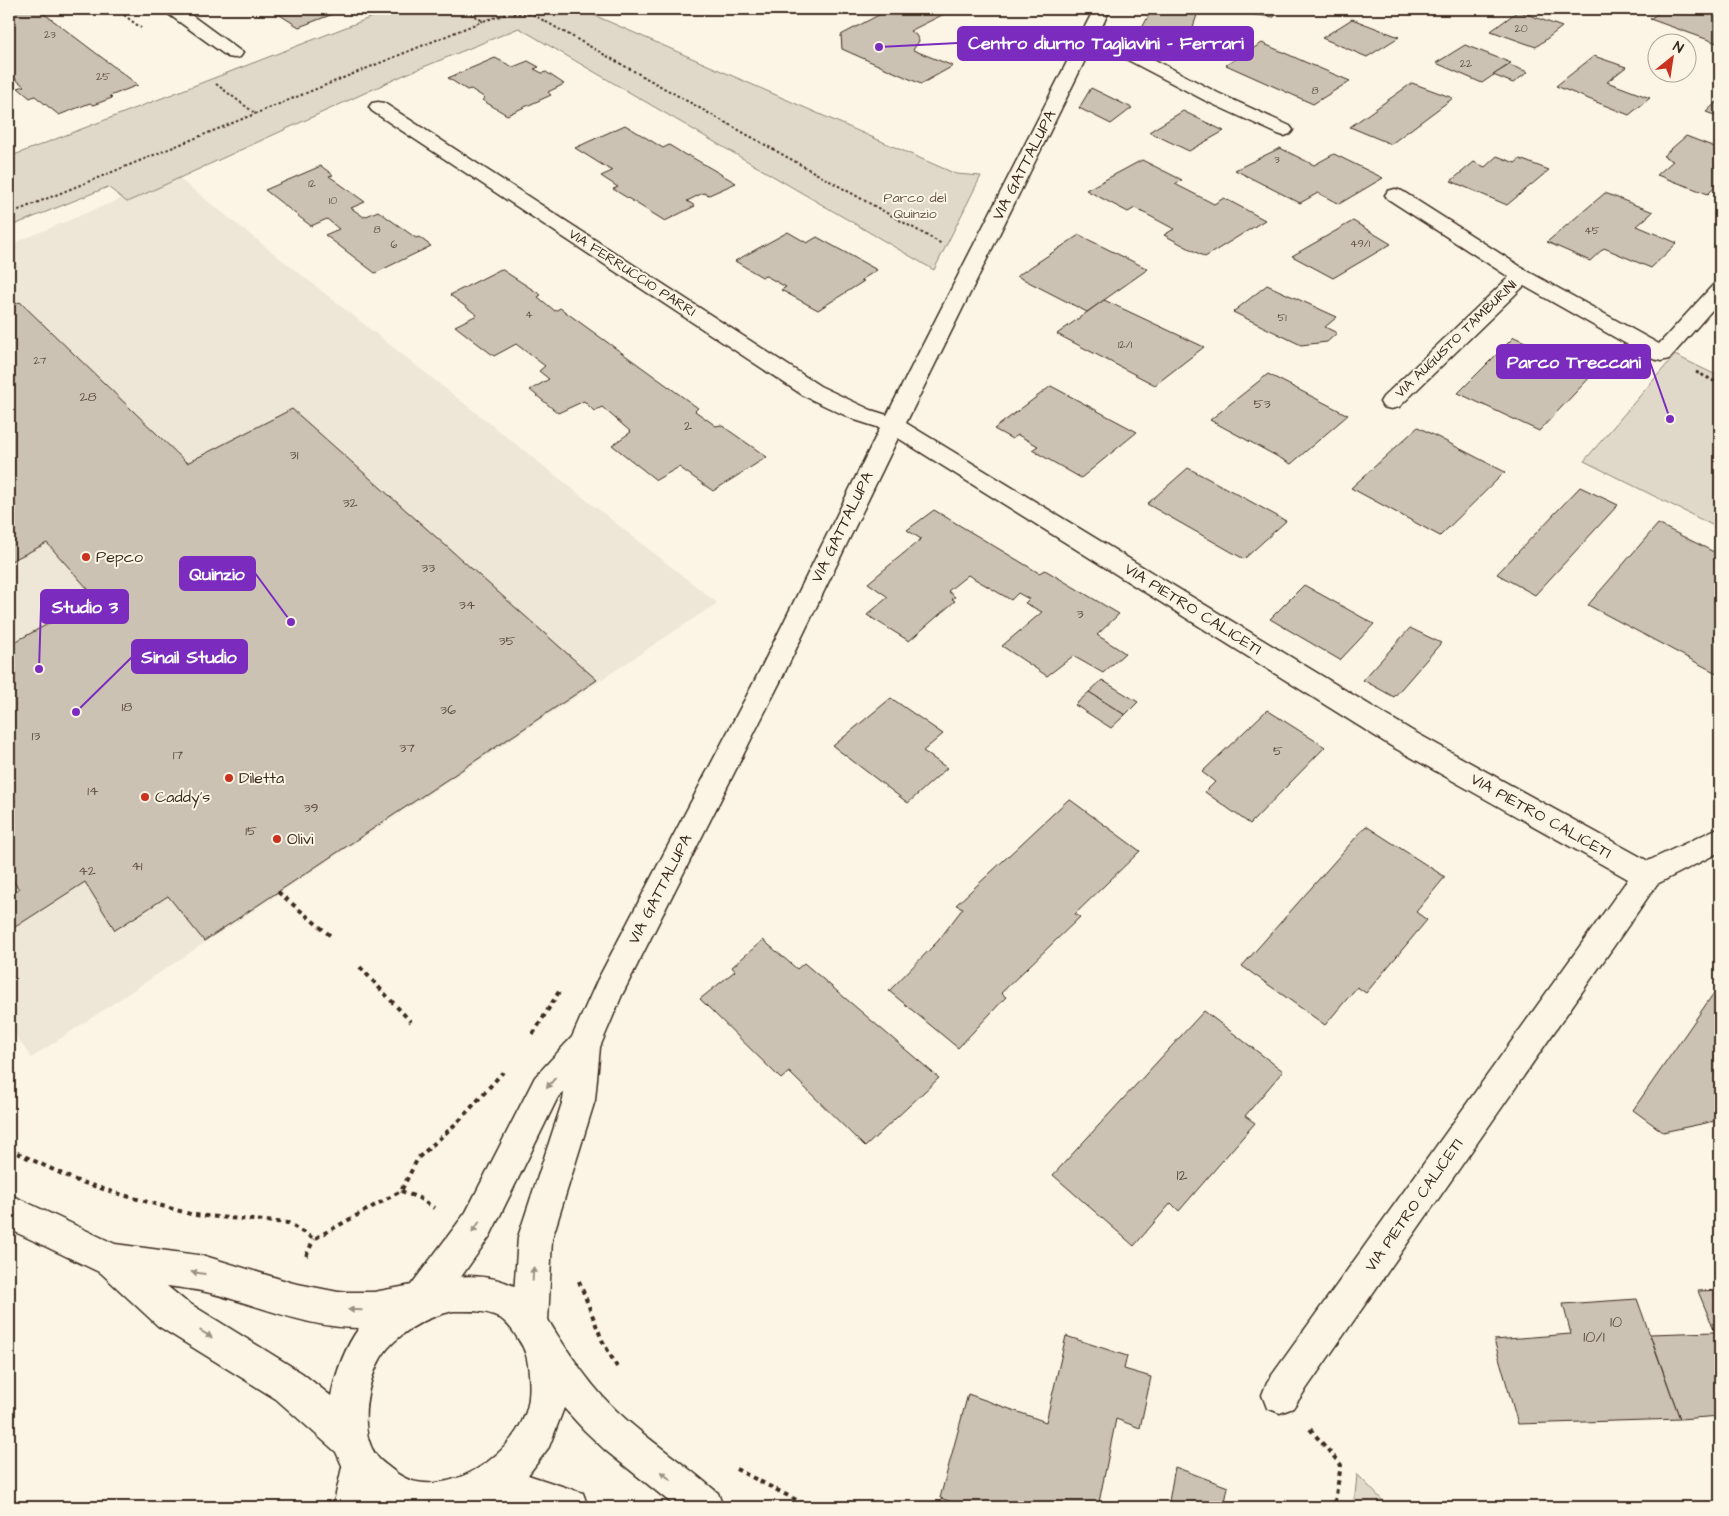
<svg xmlns="http://www.w3.org/2000/svg" width="1729" height="1516" font-family="'Architects Daughter',sans-serif">
<style>
.built{fill:#eee6d6}
.green{fill:#e0d8c8;stroke:#8e8173}
.building{fill:#ccc2b3;stroke:#3b2a1e}
.lines{fill:none;stroke-linecap:round;stroke-linejoin:round}
.street-casing{stroke:#3b2a1e;stroke-width:3}
.secondary-casing{stroke:#3b2a1e;stroke-width:3}
.path-far2{stroke:#3b2a1e;stroke-width:2;stroke-dasharray:2.5 2.5;stroke-linecap:butt}
.path-far1{stroke:#3b2a1e;stroke-width:3;stroke-dasharray:3 3;stroke-linecap:butt}
.path{stroke:#3b2a1e;stroke-width:4;stroke-dasharray:4.5 4.5;stroke-linecap:butt}
.street{fill:#fcf5e5;fill-rule:evenodd}
.secondary{fill:#fcf5e5;fill-rule:evenodd}
.oneway{fill:#9c9082}
.poi-dot{fill:#c8321e;stroke:#fcf5e5;stroke-width:2}
.labels{text-anchor:middle;dominant-baseline:central;stroke-width:4;stroke-linejoin:round;paint-order:stroke}
.far-number-label{font-size:11px;fill:#5f5043}
.far-park-label{font-size:14px;fill:#645648;stroke:#fcf5e5}
.far-street-label{font-size:14px;fill:#3b2a1e;stroke:#fcf5e5}
.number-label{font-size:14px;fill:#5f5043}
.street-label{font-size:16px;fill:#3b2a1e;stroke:#fcf5e5}
.poi-label{font-size:16px;fill:#3b2a1e;stroke:#fcf5e5;text-anchor:start}
.near-number-label{font-size:16px;fill:#5f5043}
.leader{fill:none;stroke:#7b2cbf;stroke-width:2}
.callout-dot{fill:#7b2cbf;stroke:#fcf5e5;stroke-width:2}
.callout{fill:#7b2cbf;stroke:#7b2cbf;stroke-width:2}
.callout-label{font-size:18px;text-anchor:middle;font-weight:bold;fill:#fff}
</style>
<rect width="100%" height="100%" fill="#fcf5e5"/>
<filter id="ink" filterUnits="userSpaceOnUse"><feTurbulence type="fractalNoise" baseFrequency=".02" numOctaves="2"/><feDisplacementMap in="SourceGraphic" scale="10" xChannelSelector="R" yChannelSelector="G"/><feConvolveMatrix kernelMatrix="1 2 1 2 8 2 1 2 1" color-interpolation-filters="sRGB"/></filter>
<g filter="url(#ink)">
<!-- built -->
<path class="built" d="M176 176 717 603 31 1058 9 1025V245Z"/>
<!-- green -->
<g class="green">
<path d="M393 9H580L956 174 981 176 934 270 519 28 404 75 127 202 108 187 9 227V157Z"/>
<path d="M1675 355 1720 377V529L1584 461Z"/>
<path d="M1357 1474 1389 1507H1354Z"/>
</g>
<!-- building -->
<g class="building">
<path d="M9 9H38L138 85 110 96 112 98 93 105 90 103 59 115 35 96 30 98 18 88 24 86 9 74Z"/>
<path d="M270 9H346L299 27Z"/>
<path d="M890 9H932L944 14 910 31 916 35 919 41 913 50 953 66 921 84 842 49 841 35Z"/>
<path d="M1152 9H1199L1188 42 1139 34Z"/>
<path d="M1222 9H1278L1274 17 1222 11Z"/>
<path d="M1664 9H1720V44L1650 19Z"/>
<path d="M1518 11 1562 27 1536 47 1491 31Z"/>
<path d="M1352 19 1399 37 1367 57 1322 38Z"/>
<path d="M1262 43 1305 62 1350 81 1313 104 1226 65Z"/>
<path d="M1465 45 1511 63 1482 83 1436 63Z"/>
<path d="M1594 56 1626 67 1607 82 1650 98 1629 115 1556 86Z"/>
<path d="M495 58 513 67 528 61 539 67 534 69 542 73 546 72 564 84 548 92 551 95 507 115 482 100 485 98 471 89 467 90 448 78Z"/>
<path d="M1509 65 1528 72 1513 83 1493 75Z"/>
<path d="M1412 83 1453 98 1391 144 1350 127Z"/>
<path d="M1091 88 1132 108 1111 124 1079 108Z"/>
<path d="M1720 99V117L1706 112Z"/>
<path d="M1183 111 1224 131 1189 151 1149 132Z"/>
<path d="M625 125 663 148 669 145 687 156 688 155 736 183 709 195 703 193 687 201 695 206 665 221 613 189 618 187 601 176 612 171 575 148Z"/>
<path d="M1686 136 1720 149V182L1708 194 1657 175 1673 161 1663 156Z"/>
<path d="M1280 148 1314 165 1334 154 1383 178 1339 204 1318 193 1300 203 1235 170Z"/>
<path d="M1497 156 1515 163 1520 159 1549 170 1507 205 1451 181 1474 162 1485 167Z"/>
<path d="M1142 160 1182 180 1175 184 1214 204 1224 198 1265 220 1205 257 1164 235 1174 229 1135 208 1128 212 1086 190Z"/>
<path d="M321 166 333 175 329 176 365 202 351 208 364 217 378 211 416 238 419 237 431 246 375 273 325 235 339 229 327 219 311 226 265 190Z"/>
<path d="M1605 193 1653 212 1637 226 1677 243 1651 268 1604 248 1590 261 1547 242Z"/>
<path d="M1353 221 1391 244 1333 278 1292 256Z"/>
<path d="M788 232 807 243 817 237 877 270 861 280 864 281 818 310 781 290 786 287 766 276 762 277 735 261Z"/>
<path d="M1079 235 1148 269 1087 312 1017 276Z"/>
<path d="M501 269 541 295 538 297 555 311 560 308 698 408 695 411 716 426 721 425 767 457 713 491 679 467 656 480 612 445 631 432 602 407 594 411 584 401 558 413 530 390 549 379 539 371 545 366 516 344 494 356 455 326 477 315 450 295Z"/>
<path d="M1267 285 1337 317 1325 327 1337 333 1327 342 1301 345 1233 312Z"/>
<path d="M1104 300 1204 347 1155 385 1057 334Z"/>
<path d="M20 302 187 463 292 409 597 680 204 941 168 896 115 930 85 882 12 929 9 925V895L19 889 9 875V645L96 598 47 543 9 562V306Z"/>
<path d="M1514 337 1594 373 1539 431 1458 393Z"/>
<path d="M1268 374 1348 415 1291 464 1210 420Z"/>
<path d="M1051 386 1137 432 1081 478 1032 450 1038 446 1018 435 1012 439 994 429Z"/>
<path d="M1418 427 1505 472 1440 536 1351 488Z"/>
<path d="M1188 468 1237 494 1286 521 1244 559 1147 504Z"/>
<path d="M1580 487 1618 505 1535 595 1497 574Z"/>
<path d="M934 510 1039 573 1045 570 1119 614 1097 635 1125 653 1103 673 1073 656 1047 676 1002 646 1042 612 1025 603 1029 599 1018 593 1011 600 968 575 948 591 955 597 952 599 955 601 909 641 867 615 888 597 868 583 921 539 907 530Z"/>
<path d="M1658 524 1720 555V675L1588 605Z"/>
<path d="M1304 585 1374 624 1340 660 1270 619Z"/>
<path d="M1410 628 1441 643 1394 697 1363 680Z"/>
<path d="M1102 680 1138 702 1125 715 1089 692Z"/>
<path d="M1089 692 1125 715 1111 728 1075 705Z"/>
<path d="M891 698 943 734 923 751 947 768 908 803 833 746Z"/>
<path d="M1267 710 1325 747 1250 824 1205 792 1215 782 1202 772Z"/>
<path d="M1069 799 1140 851 1075 914 1080 917 1001 993 1006 997 958 1048 889 991 938 941 963 908 956 905Z"/>
<path d="M1366 826 1445 877 1416 912 1427 920 1366 993 1357 987 1325 1025 1242 966Z"/>
<path d="M763 940 797 969 804 963 939 1078 865 1147 789 1072 781 1079 700 999 735 971 732 967Z"/>
<path d="M1720 984V1120L1663 1132 1633 1110Z"/>
<path d="M1204 1011 1283 1071 1245 1116 1255 1123 1179 1211 1171 1203 1134 1246 1053 1175Z"/>
<path d="M1720 1290V1416L1680 1419 1650 1334 1715 1332 1698 1291Z"/>
<path d="M1637 1299 1680 1419 1518 1424 1494 1340 1571 1334 1563 1304Z"/>
<path d="M1066 1336 1127 1356 1124 1369 1151 1377 1140 1428 1116 1419 1098 1507H1048L1036 1503 1035 1507H967L940 1498 968 1394 1046 1422Z"/>
<path d="M1175 1467 1228 1487 1224 1507H1168Z"/>
</g>
<g class="lines">
<!-- street casing -->
<g class="street-casing">
<g id="street">
<path d="M165 9H183L243 53 240 57 234 58 228 57 167 13Z"/>
<path d="M1094 9H1110L1098 35 1117 40 1218 93 1290 126 1293 130 1290 134 1284 136 1278 134 1206 101 1105 48 1093 44 906 423 1411 730 1648 861 1720 827V852L1657 884 1293 1408 1280 1413 1267 1408 1262 1395 1267 1382 1628 879 1391 746 898 438 781 680 622 995 600 1047 595 1100 552 1239 548 1322 543 1335 530 1340 517 1335 512 1322 518 1237 563 1100 564 1092 557 1099 490 1236 434 1315 421 1320 408 1315 403 1302 408 1289 466 1212 535 1077 572 1037 597 981 755 680 880 428 855 420 804 396 372 111 369 107 372 103 378 102 384 103 820 386 871 410 887 415Z"/>
<path d="M1395 189 1402 191 1529 272 1659 344 1713 285 1720 283V301L1669 359 1661 361 1653 359 1524 286 1399 407 1391 409 1383 407 1380 402 1383 397 1509 277 1388 199 1385 195 1388 191Z"/>
<path d="M361 1448 374 1454 380 1467 371 1507H333L342 1467 348 1454Z"/>
</g>
</g>
<!-- secondary casing -->
<g class="secondary-casing">
<path id="secondary" d="M9 1194 115 1244 205 1256 293 1283 338 1292H374L412 1285 416 1287C453 1272 504 1269 534 1301 545 1312 551 1326 560 1339 573 1359 587 1379 603 1397 633 1430 672 1454 706 1483L718 1493 723 1507H676L605 1450 585 1431 564 1408 549 1447 528 1475 583 1493 588 1507H510L493 1502 482 1507 379 1506 349 1481 336 1452 276 1399 158 1326 101 1273 9 1229ZM167 1286C180 1288 193 1289 206 1292 257 1304 305 1328 359 1328 345 1347 336 1373 331 1396L302 1373 184 1300ZM453 1311C467 1311 482 1310 494 1315 505 1319 513 1330 518 1339 526 1350 528 1360 529 1374 530 1386 530 1400 526 1412 513 1449 473 1480 435 1483 416 1484 404 1480 390 1468 385 1464 379 1460 376 1455 356 1428 368 1371 388 1348 406 1328 428 1317 453 1311Z"/>
</g>
<!-- path-far2 -->
<g class="path-far2">
<path d="M116 9 141 28"/>
<path d="M462 9 483 21 508 14H532L942 244"/>
<path d="M216 84 256 114"/>
<path d="M9 214 483 21"/>
</g>
<!-- path-far1 -->
<path class="path-far1" d="M1696 372 1720 384"/>
<!-- path -->
<g class="path">
<path d="M278 892 332 937"/>
<path d="M360 967 411 1022"/>
<path d="M533 1034 560 990"/>
<path d="M9 1149 75 1180 116 1193 194 1215 288 1223 314 1239 401 1191 418 1158 460 1120 503 1072"/>
<path d="M401 1191 419 1198 434 1208"/>
<path d="M306 1256 314 1239"/>
<path d="M579 1281 602 1340 617 1367"/>
<path d="M1310 1429 1341 1465 1334 1507"/>
<path d="M736 1469 810 1507"/>
</g>
<!-- street -->
<use href="#street" class="street"/>
<!-- secondary -->
<use href="#secondary" class="secondary"/>
</g>
<!-- one-way arrows -->
<defs><path id="oneway-solid" d="M-6-.8H1V-3.2L6.5 0L1 3.2V.8H-6Z" transform="scale(1.25)"/></defs>
<g class="oneway">
<use href="#oneway-solid" transform="translate(551 1083) rotate(130)"/>
<use href="#oneway-solid" transform="translate(476 1227) rotate(124)"/>
<use href="#oneway-solid" transform="translate(198 1273) rotate(-172)"/>
<use href="#oneway-solid" transform="translate(533 1274) rotate(-87)"/>
<use href="#oneway-solid" transform="translate(355 1310) rotate(-179)"/>
<use href="#oneway-solid" transform="translate(206 1334) rotate(31)"/>
<use href="#oneway-solid" transform="translate(666 1476) rotate(-142)"/>
</g>
</g>
<!-- markers -->
<g class="poi-dot">
<circle cx="86" cy="557" r="5"/>
<circle cx="229" cy="778" r="5"/>
<circle cx="145" cy="797" r="5"/>
<circle cx="277" cy="839" r="5"/>
</g>
<g class="labels">
<!-- far-number labels -->
<g class="far-number-label">
<text x="1521" y="28">20</text>
<text x="50" y="34">23</text>
<text x="1466" y="63">22</text>
<text x="103" y="76">25</text>
<text x="1315" y="90">8</text>
<text x="1277" y="159">3</text>
<text x="312" y="183">12</text>
<text x="333" y="200">10</text>
<text x="377" y="229">8</text>
<text x="1592" y="230">45</text>
<text x="1360" y="243">49/1</text>
<text x="394" y="244">6</text>
<text x="529" y="314">4</text>
<text x="1282" y="317">51</text>
<text x="1125" y="344">12/1</text>
<text x="40" y="360">27</text>
</g>
<!-- far-park labels -->
<g class="far-park-label">
<text x="915" y="198">Parco del<tspan x="915" dy="16">Quinzio</tspan></text>
</g>
<!-- far-street labels -->
<g class="far-street-label">
<text transform="translate(632 273) rotate(33)">VIA FERRUCCIO PARRI</text>
<text transform="translate(1456 339) rotate(-44)">VIA AUGUSTO TAMBURINI</text>
</g>
<!-- number labels -->
<g class="number-label">
<text x="88" y="397">28</text>
<text x="1262" y="404">53</text>
<text x="688" y="426">2</text>
<text x="294" y="455">31</text>
<text x="350" y="503">32</text>
<text x="428" y="568">33</text>
<text x="467" y="605">34</text>
<text x="1080" y="614">3</text>
<text x="507" y="641">35</text>
<text x="127" y="707">18</text>
<text x="448" y="710">36</text>
<text x="36" y="736">13</text>
<text x="407" y="748">37</text>
<text x="1278" y="751">5</text>
<text x="178" y="755">17</text>
<text x="93" y="791">14</text>
<text x="311" y="808">39</text>
<text x="251" y="831">15</text>
<text x="137" y="866">41</text>
<text x="87" y="871">42</text>
</g>
<!-- street labels -->
<g class="street-label">
<text transform="translate(1024 165) rotate(-63)">VIA GATTALUPA</text>
<text transform="translate(842 527) rotate(-64)">VIA GATTALUPA</text>
<text transform="translate(1193 609) rotate(32)">VIA PIETRO CALICETI</text>
<text transform="translate(1541 816) rotate(29)">VIA PIETRO CALICETI</text>
<text transform="translate(660 889) rotate(-63)">VIA GATTALUPA</text>
<text transform="translate(1414 1205) rotate(-55)">VIA PIETRO CALICETI</text>
</g>
<!-- poi labels -->
<g class="poi-label">
<text x="96" y="557">Pepco</text>
<text x="239" y="778">Diletta</text>
<text x="155" y="797">Caddy's</text>
<text x="287" y="839">Olivi</text>
</g>
<!-- near-number labels -->
<g class="near-number-label">
<text x="1182" y="1175">12</text>
<text x="1616" y="1322">10</text>
<text x="1594" y="1337">10/1</text>
</g>
</g>
<!-- callouts -->
<path class="leader" d="M879 47L958 43M1670 419L1650 362M291 622L255 573M39 669L41 607M76 712L132 657"/>
<g class="callout-dot">
<circle cx="879" cy="47" r="5"/>
<circle cx="1670" cy="419" r="5"/>
<circle cx="291" cy="622" r="5"/>
<circle cx="39" cy="669" r="5"/>
<circle cx="76" cy="712" r="5"/>
</g>
<g class="callout">
<rect x="958" y="27" width="295" height="33" rx="5"/>
<rect x="1497" y="345" width="153" height="33" rx="5"/>
<rect x="180" y="557" width="75" height="33" rx="5"/>
<rect x="41" y="590" width="87" height="33" rx="5"/>
<rect x="132" y="640" width="115" height="33" rx="5"/>
</g>
<g class="callout-label">
<text x="1106" y="49">Centro diurno Tagliavini - Ferrari</text>
<text x="1574" y="368">Parco Treccani</text>
<text x="217" y="580">Quinzio</text>
<text x="85" y="613">Studio 3</text>
<text x="189" y="663">Sinail Studio</text>
</g>
<!-- margin -->
<rect width="1729" height="1516" fill="none" stroke="#fcf5e5" stroke-width="30"/>
<rect x="15" y="15" width="1699" height="1486" fill="none" stroke="#3b2a1e" stroke-width="2" filter="url(#ink)"/>
<!-- north arrow -->
<g transform="translate(1672 58) rotate(30)"><circle r="24" fill="#fcf5e5" stroke="#afa495"/>
<path d="M0-4L9 19L0 12L-9 19Z" fill="#c8321e"/>
<text y="-8" font-size="14" font-weight="bold" text-anchor="middle" fill="#3b2a1e">N</text>
</g>
</svg>
